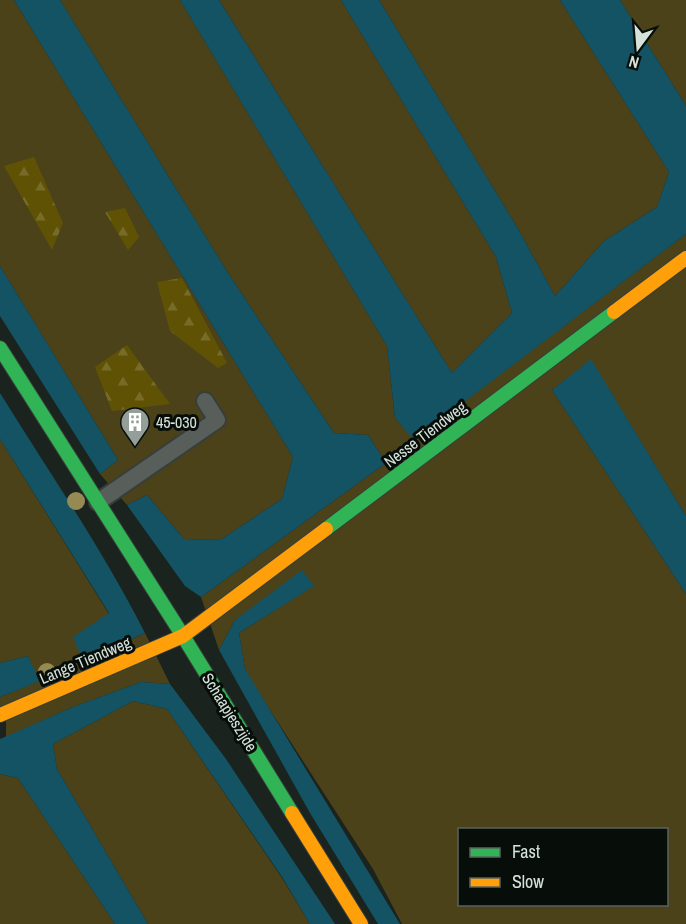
<svg xmlns="http://www.w3.org/2000/svg" width="686" height="924" font-family="'Archivo Narrow',sans-serif">
<style>
.green{fill:#4b4219;fill-rule:evenodd}
.forest{fill:url(#forest-firs)}
.water{fill:#145364}
.lines{fill:none;stroke-linecap:round;stroke-linejoin:round}
.lane-casing{stroke:#383f3a;stroke-width:20}
.fast-casing{stroke:#383f3a;stroke-width:16}
.slow-casing{stroke:#383f3a;stroke-width:16}
.lane{stroke:#585f5b;stroke-width:16}
.fast{stroke:#30b455;stroke-width:14}
.slow{stroke:#ff9f0a;stroke-width:14}
.tree{fill:#958a53}
.labels{text-anchor:middle;dominant-baseline:central;stroke-width:6;stroke-linejoin:round;paint-order:stroke}
.poi-label{font-size:16px;fill:#d7e2db;stroke:#070e0a;text-anchor:start}
.street-label{font-size:16px;fill:#d7e2db;stroke:#070e0a}
</style>
<defs>
<pattern id="forest-firs" width="22" height="20" patternUnits="userSpaceOnUse" patternTransform="scale(1.5)"><rect width="22" height="20" fill="#605204"/><path d="M5 1l3.5 6h-7zM16 11l3.5 6h-7z" fill="#766b28"/></pattern>
</defs>
<rect width="100%" height="100%" fill="#1a231e"/>
<!-- green -->
<g class="green">
<path d="M0 0H14L293 457 282 499 220 540 184 539 147 495 127 505 100 474 118 460 0 266Z"/>
<path d="M60 0H180L387 346 395 418 414 439 686 234V516L591 360 552 390 686 594V924H402L373 869 253 684 245 669 239 633 313 586 235 620 219 650 201 597 386 463 368 435 334 433 228 273ZM460 830H666V904H460Z"/>
<path d="M219 0H341L496 257 512 313 452 373Z"/>
<path d="M379 0H560L669 172 657 207 604 241 555 296 517 227Z"/>
<path d="M620 0H686V106Z"/>
<path d="M0 439 109 614 84 661 145 633 170 684 141 682 73 707 6 737V721L0 723V697L39 681 28 656 0 663Z"/>
<path d="M133 701 167 709 282 878 310 924H148L57 769 53 744Z"/>
<path d="M0 774 18 778 115 924H0Z"/>
</g>
<!-- forest -->
<g class="forest">
<path d="M34 157 63 223 52 250 4 166Z"/>
<path d="M125 208 139 237 128 250 105 212Z"/>
<path d="M182 278 227 363 218 368 170 331 157 282Z"/>
<path d="M127 345 170 404 112 411 95 367Z"/>
</g>
<!-- water -->
<g class="water">
<path d="M14 0H60L228 273 334 433 368 435 386 463 201 597 185 586 127 505 147 495 184 539 220 540 282 499 293 457Z"/>
<path d="M180 0H219L452 373 512 313 496 257 341 0H379L517 227 555 296 604 241 657 207 669 172 560 0H620L686 106V234L414 440 395 418 387 346Z"/>
<path d="M0 266 118 460 100 474 0 316Z"/>
<path d="M591 359 686 516V594L552 390Z"/>
<path d="M0 393C49 472 103 550 145 633L83 661 73 637 109 613 0 439Z"/>
<path d="M302 570 314 586 239 633 245 669 400 924H378L310 813 219 650 235 620Z"/>
<path d="M28 656 40 681 0 697V663Z"/>
<path d="M141 682 170 684 226 759 335 924H310L282 877 167 709 133 701 53 744 57 769 148 924H115L18 778 0 774V739L73 707Z"/>
</g>
<g class="lines">
<!-- lane casing -->
<g class="lane-casing">
<path id="lane" d="M98 502 217 420 205 401"/>
</g>
<!-- fast casing -->
<g class="fast-casing">
<g id="fast">
<path d="M0 348 183 636 292 813"/>
<path d="M326 529 614 312"/>
</g>
</g>
<!-- slow casing -->
<g class="slow-casing">
<g id="slow">
<path d="M614 312 686 258"/>
<path d="M0 715 183 636 326 529"/>
<path d="M292 813 361 924"/>
</g>
</g>
<!-- lane -->
<use href="#lane" class="lane"/>
<!-- fast -->
<use href="#fast" class="fast"/>
<!-- slow -->
<use href="#slow" class="slow"/>
</g>
<!-- trees -->
<g class="tree">
<circle cx="76" cy="501" r="9"/>
<circle cx="47" cy="672" r="9"/>
</g>
<!-- icons -->
<defs>
<g id="building-pin" transform="scale(1.5)"><path d="M0 17L-7.5 6A9.5 9.5 0 1 1 7.5 6Z" fill="#959f99" stroke="#070e0a"/><path d="M-4-6H4V6H1V3H-1V6H-4ZM-2.5-4.3h1.7v1.8h-1.7ZM.8-4.3h1.7v1.8H.8ZM-2.5-1h1.7V.8h-1.7ZM.8-1h1.7V.8H.8Z" fill="#fff"/></g>
</defs>
<g fill-rule="evenodd">
<use href="#building-pin" x="135" y="422"/>
</g>
<g class="labels">
<!-- poi labels -->
<g class="poi-label">
<text x="156" y="422">45-030</text>
</g>
<!-- street labels -->
<g class="street-label">
<text transform="translate(425 434) rotate(-37)">Nesse Tiendweg</text>
<text transform="translate(85 660) rotate(-23)">Lange Tiendweg</text>
<text transform="translate(230 712) rotate(58)">Schaapjeszijde</text>
</g>
</g>
<!-- legend -->
<rect x="458" y="828" width="210" height="78" fill="#070e0a" stroke="#5a635e" stroke-width="1.5"/>
<rect x="470" y="848" width="30" height="9" fill="#30b455" stroke="#5a635e" stroke-width="1.5"/>
<text x="512" y="858" font-size="18" fill="#d7e2db">Fast</text>
<rect x="470" y="878" width="30" height="9" fill="#ff9f0a" stroke="#5a635e" stroke-width="1.5"/>
<text x="512" y="888" font-size="18" fill="#d7e2db">Slow</text>
<!-- north arrow -->
<g transform="translate(638 48) rotate(196)" stroke="#070e0a" stroke-width="4.5" paint-order="stroke">
<path d="M0-4.5L10 22L0 15L-10 22Z" fill="#d7e2db"/>
<text y="-9" font-size="16" font-weight="bold" text-anchor="middle" fill="#d7e2db">N</text>
</g>
</svg>
